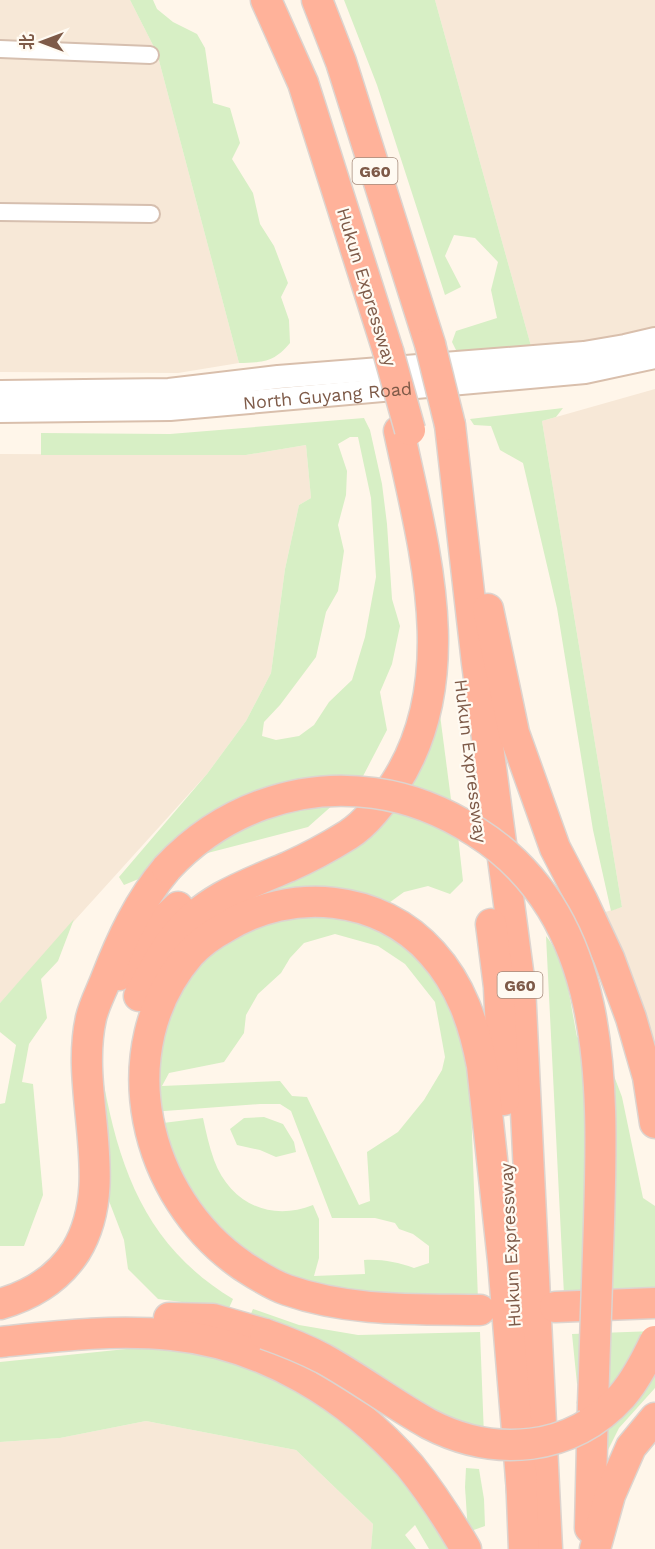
<svg xmlns="http://www.w3.org/2000/svg" width="655" height="1549" font-family="'Work Sans','Noto Sans SC',sans-serif">
<style>
.residential{fill:#f7e8d7}
.green{fill:#d7efc5;fill-rule:evenodd}
.lines{fill:none;stroke-linecap:round;stroke-linejoin:round}
.minor-casing{stroke:#d6bfaf;stroke-width:20}
.secondary-casing{stroke:#d9bfac;stroke-width:26}
.motorway-casing{stroke:#ddd4cf;stroke-width:33}
.minor{stroke:#fff;stroke-width:16}
.secondary{stroke:#fff;stroke-width:22}
.motorway{stroke:#ffb29a;stroke-width:30}
.motorway-bridge-casing{stroke:#ddd4cf;stroke-width:33;stroke-linecap:butt}
.motorway-bridge{stroke:#ffb29a;stroke-width:30}
.labels{text-anchor:middle;dominant-baseline:central;stroke-width:4.5;stroke-linejoin:round;paint-order:stroke}
.shield{fill:#fffaf2;stroke:#a58a7b;stroke-width:1.5}
.shield-label{font-size:16px;font-weight:bold;fill:#7e5a48}
.street-label{font-size:18px;fill:#7e5a48;stroke:#fffaf2}
</style>
<rect width="100%" height="100%" fill="#fff6ea"/>
<!-- residential -->
<g class="residential">
<path d="M0 0H130L157 53 239 363 178 373 0 372Z"/>
<path d="M435 0H655V327L603 340 531 346Z"/>
<path d="M655 389V1050L602 913 622 907 542 421Z"/>
<path d="M306 445 311 498 299 505 285 569 271 673 246 721 207 774 0 1003V454L246 455Z"/>
<path d="M146 1421 296 1450 373 1524 371 1549H0V1442L60 1438Z"/>
</g>
<!-- green -->
<g class="green">
<path d="M130 0H153L157 9 173 22 197 34 205 48 213 103 230 108 240 143 232 159 253 193 260 224 274 246 288 283 281 297 289 320 290 343C273 363 264 362 239 363L157 53Z"/>
<path d="M344 0H435L531 346 529 354 462 362 452 342 456 331 497 318 491 290 498 262 475 238 454 235 445 256 461 287 445 295 377 85Z"/>
<path d="M563 408 556 417 542 421 622 907 611 911 593 830 557 608 523 463 500 450 491 426 474 425 470 419Z"/>
<path d="M364 418 370 430 382 484 387 524 392 599 400 626 392 664 380 692 387 730 361 780 308 827 192 857 124 885 119 877 207 774 246 721 271 673 285 569 299 505 311 498 306 445 246 455H41V433L170 434ZM350 437H358L371 498 376 577 365 637 352 680 329 702 314 725 299 736 276 740 262 736 264 722 280 705 316 657 326 612 338 591 344 551 338 525 346 495 347 471 338 444Z"/>
<path d="M432 714 440 715 452 807 402 789Z"/>
<path d="M394 808 458 836 463 881 450 894 428 886 404 892 382 908 363 903 182 936Z"/>
<path d="M349 915 415 951 449 987 470 1078 478 1300 317 1295 209 1229 155 1124 203 1118C206 1132 209 1146 214 1160 230 1203 270 1222 313 1205L319 1219V1258L314 1276 365 1274 364 1260C382 1259 397 1262 414 1268L429 1263V1246L413 1234 399 1229 395 1223 375 1218H332L291 1111 280 1104H260L151 1112 150 1058 188 969 259 917ZM335 934 378 946 405 964 435 1002 445 1057 442 1070 424 1100 398 1132 367 1152 370 1201 359 1205 307 1097 292 1096 280 1081 162 1086 169 1073 224 1062 244 1033 246 1015 258 994 281 973 290 958 304 943Z"/>
<path d="M74 919 58 961 41 979 47 1018 29 1044 22 1082 33 1084 43 1195 24 1246H0V1104L5 1103 16 1045 0 1032V1003Z"/>
<path d="M546 936C568 963 570 1003 577 1037L605 1052 622 1097 643 1198 655 1206V1289L564 1295Z"/>
<path d="M93 1085H104C121 1176 150 1249 233 1299L229 1308 158 1299 128 1269 124 1240 109 1201 106 1151Z"/>
<path d="M264 1117 283 1124 294 1142 296 1152 276 1157 260 1150 237 1145 230 1129 244 1118Z"/>
<path d="M253 1309 299 1325 358 1335 480 1332 484 1436 249 1318Z"/>
<path d="M655 1331V1388L619 1428 607 1452 600 1455 599 1383 577 1384 572 1334Z"/>
<path d="M165 1345 214 1355 301 1390 337 1416 386 1458 417 1497 450 1549H429L415 1525 405 1535 416 1549H371L373 1524 296 1450 146 1421 60 1438 0 1442V1362Z"/>
<path d="M466 1468 479 1469 484 1499 485 1526 468 1532 465 1487Z"/>
</g>
<g class="lines">
<!-- minor casing -->
<g class="minor-casing">
<g id="minor">
<path d="M0 49 150 55"/>
<path d="M0 212 151 214"/>
</g>
</g>
<!-- secondary casing -->
<g class="secondary-casing">
<g id="secondary">
<path d="M0 392 169 390 278 377 584 353 625 346 655 339"/>
<path id="s1" d="M0 411 170 409 585 372 655 357"/>
</g>
</g>
<!-- motorway casing -->
<g class="motorway-casing">
<g id="motorway">
<path d="M266 0 303 83 388 351"/>
<path d="M317 0 341 62 430 344"/>
<path d="M450 425 477 663 520 986 547 1549"/>
<path d="M488 609 514 733 555 848 582 900 609 958 631 1018 648 1077 655 1123"/>
<path d="M491 924 499 987 504 1100"/>
<path d="M119 975 161 923 178 907"/>
<path d="M139 996C150 977 160 956 174 938 202 900 247 884 288 867 306 859 332 845 348 835 367 823 382 802 394 785 464 679 423 545 399 431"/>
<path d="M0 1304C32 1295 58 1279 76 1251 118 1182 74 1093 91 1018 94 1005 101 992 106 979 121 940 139 901 167 868"/>
<path d="M555 1307 655 1303"/>
<path d="M480 1310C415 1309 350 1312 287 1290 272 1285 257 1275 243 1266 143 1198 108 1049 190 954 200 943 213 934 226 927 291 887 380 894 432 953 461 985 474 1024 482 1066L503 1261 522 1491"/>
<path d="M169 1318 213 1319 265 1334"/>
<path d="M0 1342C57 1336 115 1329 172 1335 264 1344 350 1397 410 1466 431 1492 449 1520 466 1549"/>
<path d="M521 1472 524 1549"/>
<path d="M590 1528 593 1404"/>
<path d="M595 1549 610 1495 631 1447 655 1418"/>
</g>
</g>
<!-- minor -->
<use href="#minor" class="minor"/>
<!-- secondary -->
<use href="#secondary" class="secondary"/>
<!-- motorway -->
<use href="#motorway" class="motorway"/>
<!-- motorway-bridge casing -->
<g class="motorway-bridge-casing">
<g id="motorway-bridge">
<path d="M430 344 450 425"/>
<path d="M388 351 410 430"/>
<path d="M167 868C220 811 297 782 374 793 411 798 445 812 476 832 609 916 603 1084 599 1222 597 1283 595 1343 593 1404"/>
<path d="M265 1334C285 1341 305 1349 324 1359 360 1379 393 1404 429 1424 495 1458 571 1452 622 1396 636 1380 646 1360 655 1341"/>
</g>
</g>
<!-- motorway-bridge -->
<use href="#motorway-bridge" class="motorway-bridge"/>
</g>
<g class="labels">
<!-- shield labels -->
<g class="shield">
<rect x="352.5" y="158" width="45" height="26" rx="4.5"/>
<rect x="497.5" y="972" width="45" height="26" rx="4.5"/>
</g>
<g class="shield-label">
<text x="375" y="171">G60</text>
<text x="520" y="985">G60</text>
</g>
<!-- street labels -->
<g class="street-label">
<text transform="translate(367 287) rotate(73)">Hukun Expressway</text>
<text stroke="none"><textPath href="#s1" startOffset="328">North Guyang Road</textPath></text>
<text transform="translate(471 761) rotate(83)">Hukun Expressway</text>
<text transform="translate(510 1245) rotate(-93)">Hukun Expressway</text>
</g>
</g>
<!-- north arrow -->
<g transform="translate(42 42) rotate(270)" stroke="#fffaf2" stroke-width="4.5" paint-order="stroke">
<path d="M0-4.5L10 22L0 15L-10 22Z" fill="#7e5a48"/>
<text y="-9" font-size="16" font-weight="bold" text-anchor="middle" fill="#7e5a48">北</text>
</g>
</svg>
